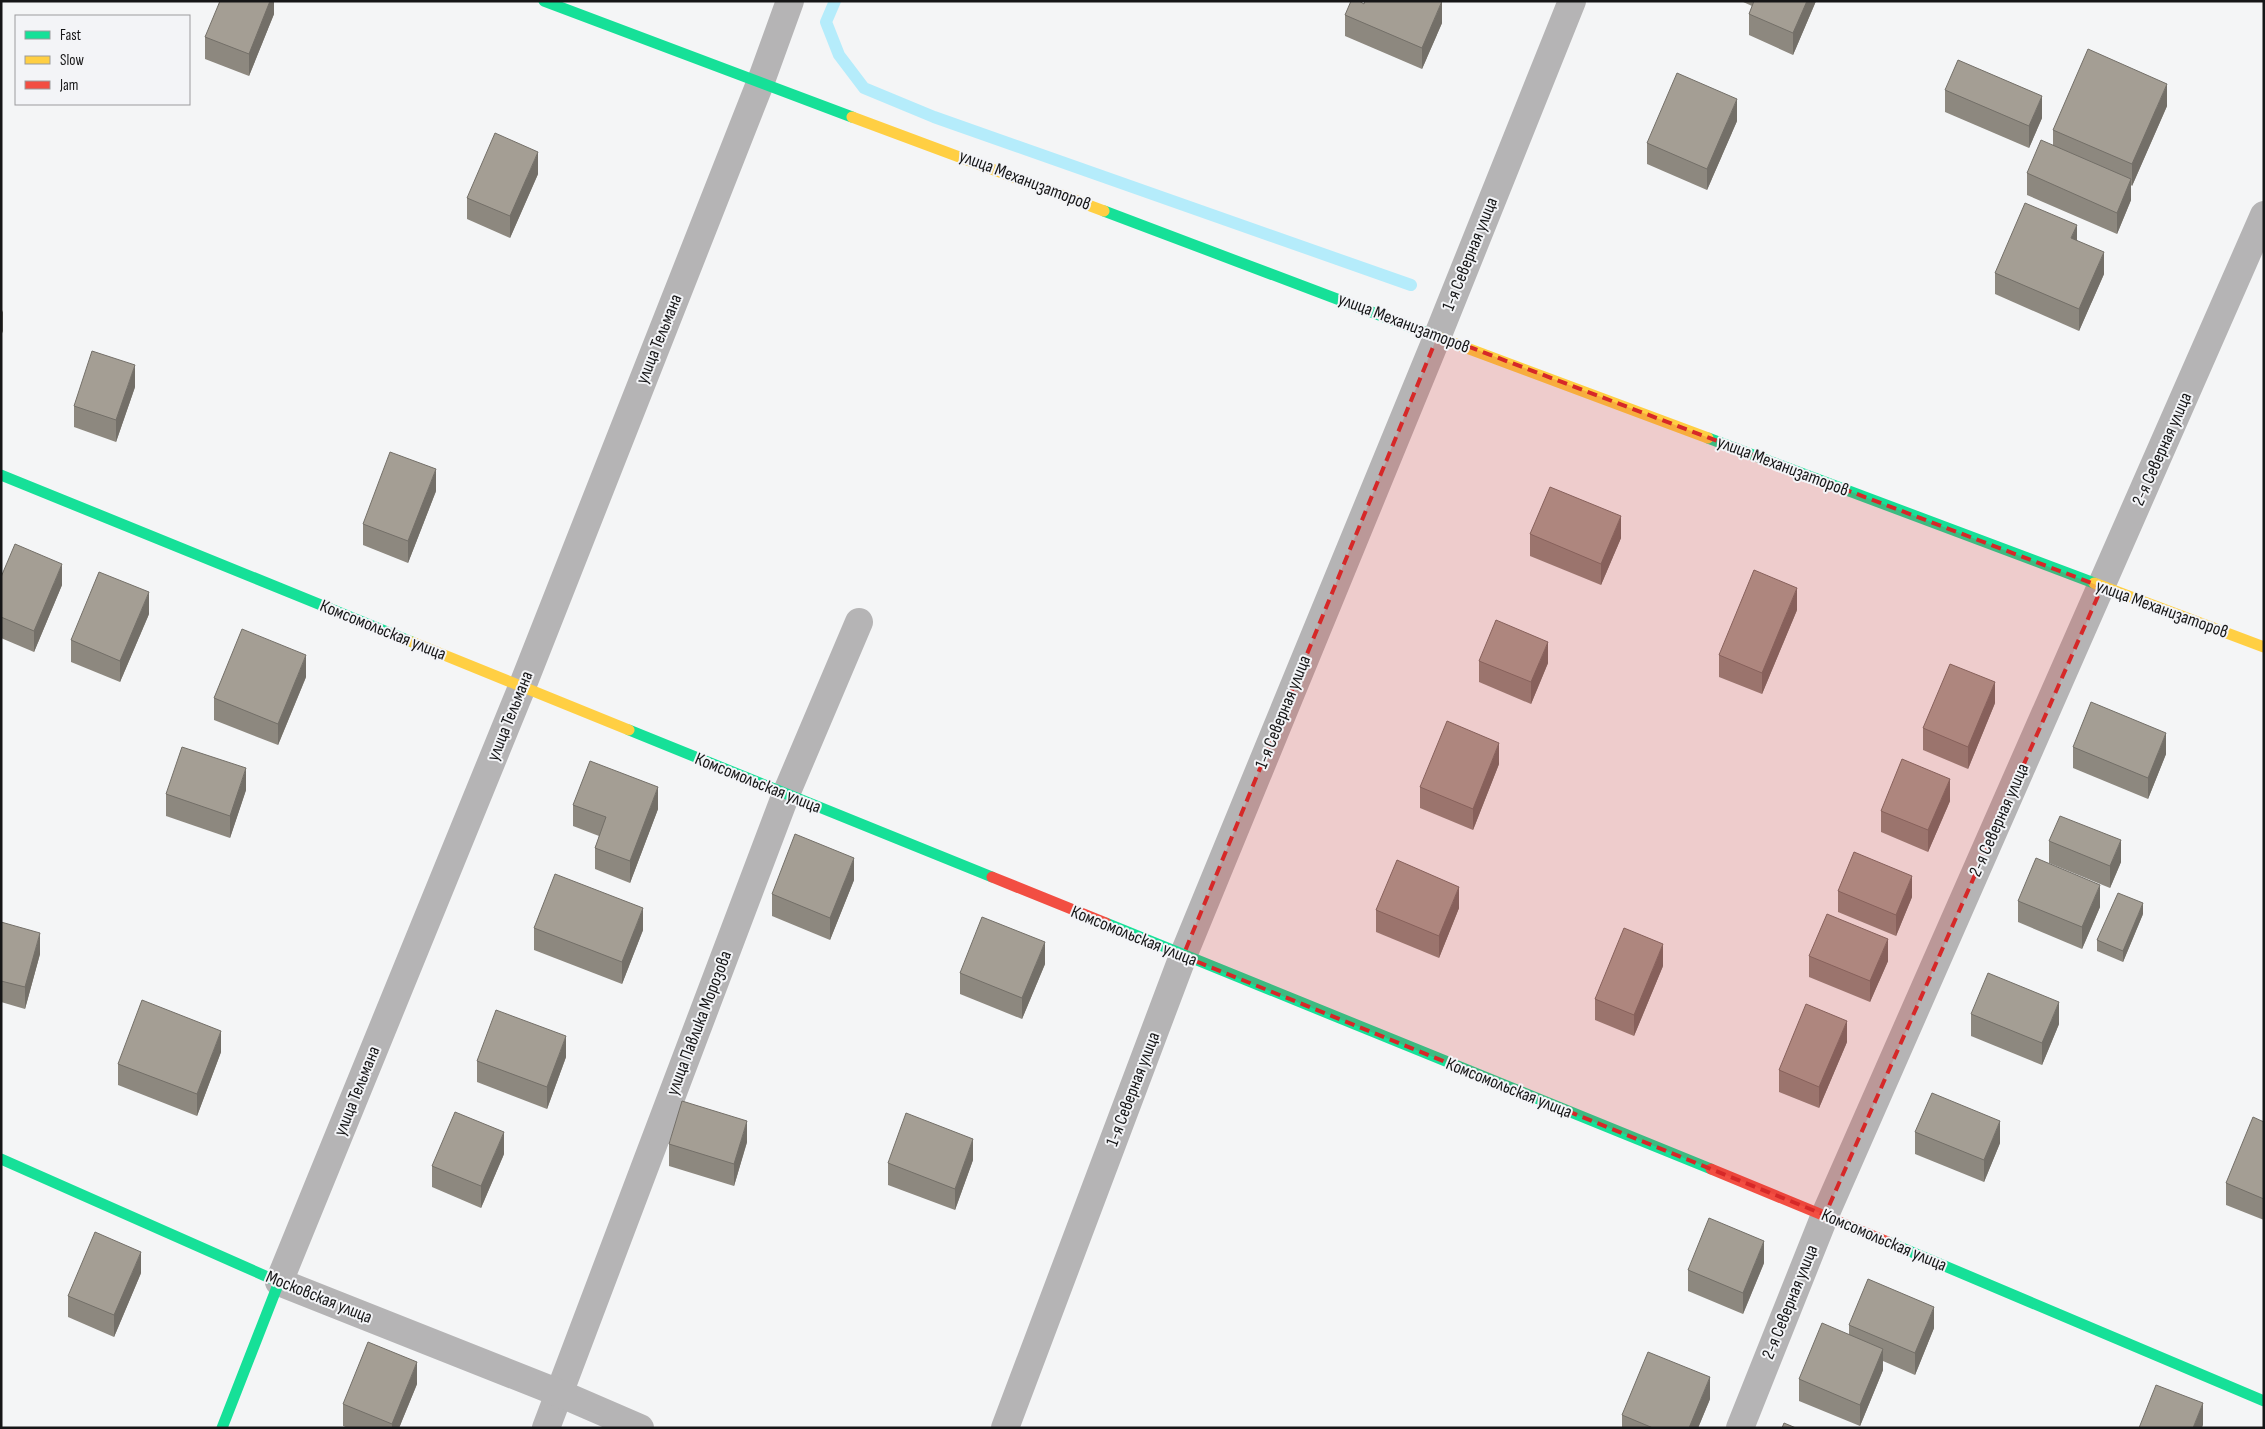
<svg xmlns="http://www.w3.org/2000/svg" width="2265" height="1429" font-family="'Sofia Sans Condensed',sans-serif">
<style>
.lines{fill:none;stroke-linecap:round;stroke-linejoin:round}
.stream{stroke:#b5ecfb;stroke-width:12}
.street{stroke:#b5b4b5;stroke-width:28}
.fast{stroke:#16e098;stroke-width:11}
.slow{stroke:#ffcf43;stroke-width:11}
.jam{stroke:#f24e42;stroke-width:11}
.wall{fill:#8d887f}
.shaded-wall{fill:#736f68}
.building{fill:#a49e94;stroke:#736f68}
.marked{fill:#d62828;fill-opacity:0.2;stroke:#d62828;stroke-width:4;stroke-dasharray:10 6;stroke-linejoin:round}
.labels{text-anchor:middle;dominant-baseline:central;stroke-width:4;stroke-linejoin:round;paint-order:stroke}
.street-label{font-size:18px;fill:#161617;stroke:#f3f4f7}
</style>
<rect width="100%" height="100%" fill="#f4f5f6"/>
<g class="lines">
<!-- stream -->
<path class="stream" d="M835 1 826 22 839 55 864 88 934 117 1411 285"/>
<!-- street -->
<g class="street">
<path d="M546 1428 786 794 859 622"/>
<path d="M640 1428 559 1393 279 1282 522 687 761 81 790 1"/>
<path d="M1005 1428 1183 956 1438 335 1572 1"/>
<path d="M1740 1428 1825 1215 2264 215"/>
</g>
<!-- fast -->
<g class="fast">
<path d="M544 1 852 117"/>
<path d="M1104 211 1440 338"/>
<path d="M1708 438 2094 583"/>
<path d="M1 475 412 642"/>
<path d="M629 730 992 877"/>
<path d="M1106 923 1711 1169"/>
<path d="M1 1159 279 1282 222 1428"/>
<path d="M1888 1242 2264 1401"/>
</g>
<!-- slow -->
<g class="slow">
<path d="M852 117 1104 211"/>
<path d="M1440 338 1708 438"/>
<path d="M2094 583 2264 647"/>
<path d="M412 642 629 730"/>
</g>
<!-- jam -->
<g class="jam">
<path d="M992 877 1106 923"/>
<path d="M1711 1169 1888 1242"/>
</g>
</g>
<!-- wall -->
<g class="wall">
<path d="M274 1V14L249 76 205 59V37Z"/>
<path d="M1741 1H1816L1793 55 1749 35V14L1752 6Z"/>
<path d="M1364 4 1442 23 1422 69 1345 36V15Z"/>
<path d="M1945 90 2042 118 2029 148 1945 112Z"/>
<path d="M2167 106 2132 186 2131 185V200L2117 234 2027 195V173L2053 145V130Z"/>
<path d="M1737 121 1707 190 1647 164V143Z"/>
<path d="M538 174 510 238 467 219V198Z"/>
<path d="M2077 240 2104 274 2079 331 1995 294V273Z"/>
<path d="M135 387 116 442 74 427V406Z"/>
<path d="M436 491 408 563 363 545V524Z"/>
<path d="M1530 534 1621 538 1601 585 1530 556Z"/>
<path d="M1 577 62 585 34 652 1 638Z"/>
<path d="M1797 610 1762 694 1719 677V655Z"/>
<path d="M149 614 120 682 71 662V640Z"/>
<path d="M1479 661 1548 663 1531 704 1479 682Z"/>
<path d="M306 677 278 745 214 720V698Z"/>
<path d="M1995 703 1968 769 1923 750V728Z"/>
<path d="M2073 747 2166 754 2148 799 2073 768Z"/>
<path d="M1499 764 1473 830 1420 808V787Z"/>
<path d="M246 790 230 838 166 816V794Z"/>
<path d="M1950 801 1928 852 1881 832V811Z"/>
<path d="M573 805 658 809 630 883 595 869V848L599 836 573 826Z"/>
<path d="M2049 841 2121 862 2110 888 2049 863Z"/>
<path d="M854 880 830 940 772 916V894Z"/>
<path d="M1838 891 1912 897 1896 936 1838 912Z"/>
<path d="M2018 901 2100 907 2082 949 2018 922Z"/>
<path d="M1459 908 1439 958 1376 932V910Z"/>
<path d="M2143 914 2123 962 2097 951V940Z"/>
<path d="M1 922 40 954 25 1009 1 1002Z"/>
<path d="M534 928 643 930 622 984 534 950Z"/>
<path d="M1809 956 1888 961 1870 1002 1809 977Z"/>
<path d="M1045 964 1022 1019 960 994V973Z"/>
<path d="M1663 966 1634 1036 1595 1020V999Z"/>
<path d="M1971 1014 2059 1024 2042 1065 1971 1036Z"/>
<path d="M1847 1042 1819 1108 1779 1092V1070Z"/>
<path d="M221 1052 197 1116 118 1085V1064Z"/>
<path d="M566 1057 547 1109 477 1082V1061Z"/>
<path d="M2264 1122V1220L2226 1205V1183Z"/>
<path d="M1915 1132 2000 1143 1984 1182 1915 1154Z"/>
<path d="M747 1142 734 1186 669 1166V1144Z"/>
<path d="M504 1154 481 1208 432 1187V1166Z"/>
<path d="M973 1160 955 1210 888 1185V1163Z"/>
<path d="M1764 1263 1743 1314 1688 1291V1270Z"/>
<path d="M141 1273 114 1337 68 1317V1296Z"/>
<path d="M1849 1325 1934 1328 1915 1375 1883 1361V1370L1860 1426 1799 1401V1379L1849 1334Z"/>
<path d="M417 1384 399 1428H348L343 1426V1404Z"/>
<path d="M1710 1399 1698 1428H1622V1415Z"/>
</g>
<!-- shaded-wall -->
<g class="shaded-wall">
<path d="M270 1H274V14L249 76V54Z"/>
<path d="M1442 1V23L1422 69V48Z"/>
<path d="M1807 1H1816L1793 55V33Z"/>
<path d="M2167 84V106L2132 186V164Z"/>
<path d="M2042 96V118L2029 148V126Z"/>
<path d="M1737 99V121L1707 190V169Z"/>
<path d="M538 152V174L510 238V216Z"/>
<path d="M2131 179V200L2117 234V213Z"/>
<path d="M2077 225V247L2071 238Z"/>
<path d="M2104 252V274L2079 331V309Z"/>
<path d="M3 310V331L1 336V315Z"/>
<path d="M135 365V387L116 442V420Z"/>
<path d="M436 469V491L408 563V541Z"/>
<path d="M1621 516V538L1601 585V564Z"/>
<path d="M62 564V585L34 652V631Z"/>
<path d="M1797 588V610L1762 694V673Z"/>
<path d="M149 592V614L120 682V661Z"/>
<path d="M1548 642V663L1531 704V682Z"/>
<path d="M306 655V677L278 745V724Z"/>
<path d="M1995 682V703L1968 769V747Z"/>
<path d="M2166 733V754L2148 799V778Z"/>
<path d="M1499 743V764L1473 830V809Z"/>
<path d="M246 768V790L230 838V816Z"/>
<path d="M1950 779V801L1928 852V830Z"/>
<path d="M658 787V809L630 883V861Z"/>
<path d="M2121 840V862L2110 888V866Z"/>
<path d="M854 858V880L830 940V918Z"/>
<path d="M1912 876V897L1896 936V915Z"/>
<path d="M2100 885V907L2082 949V927Z"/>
<path d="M1459 887V908L1439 958V936Z"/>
<path d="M2143 903V914L2123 962V951Z"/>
<path d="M643 908V930L622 984V962Z"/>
<path d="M40 933V954L25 1009V987Z"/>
<path d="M1888 939V961L1870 1002V981Z"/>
<path d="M1045 942V964L1022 1019V998Z"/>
<path d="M1663 944V966L1634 1036V1015Z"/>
<path d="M2059 1002V1024L2042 1065V1043Z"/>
<path d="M1847 1021V1042L1819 1108V1087Z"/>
<path d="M221 1031V1052L197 1116V1094Z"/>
<path d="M566 1036V1057L547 1109V1087Z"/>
<path d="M747 1121V1142L734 1186V1164Z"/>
<path d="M2000 1121V1143L1984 1182V1160Z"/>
<path d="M504 1132V1154L481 1208V1186Z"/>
<path d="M973 1139V1160L955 1210V1189Z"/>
<path d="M1764 1241V1263L1743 1314V1293Z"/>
<path d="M141 1252V1273L114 1337V1315Z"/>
<path d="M1934 1307V1328L1915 1375V1353Z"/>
<path d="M1883 1349V1370L1860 1426V1405Z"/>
<path d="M417 1362V1384L399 1428H392V1424Z"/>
<path d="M1710 1377V1399L1698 1428H1689Z"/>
<path d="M2203 1403V1425L2202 1428H2193Z"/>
</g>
<!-- building -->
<g class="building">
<path d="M220 1H270L249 54 205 37Z"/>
<path d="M1351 1H1359L1364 4 1365 1H1442L1422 48 1345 15Z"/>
<path d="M1754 1H1807L1793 33 1749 14Z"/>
<path d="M2088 49 2167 84 2132 164 2053 130Z"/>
<path d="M1958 60 2042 96 2029 126 1945 90Z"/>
<path d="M1677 73 1737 99 1707 169 1647 143Z"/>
<path d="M495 133 538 152 510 216 467 198Z"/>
<path d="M2041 140 2131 179 2117 213 2027 173Z"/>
<path d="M2025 203 2077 225 2071 238 2104 252 2079 309 1995 273Z"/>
<path d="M92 351 135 365 116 420 74 406Z"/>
<path d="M390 452 436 469 408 541 363 524Z"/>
<path d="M1550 487 1621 516 1601 564 1530 534Z"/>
<path d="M15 544 62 564 34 631 1 617V577Z"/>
<path d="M1754 570 1797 588 1762 673 1719 655Z"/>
<path d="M99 572 149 592 120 661 71 640Z"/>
<path d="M1496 620 1548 642 1531 682 1479 661Z"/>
<path d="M242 629 306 655 278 724 214 698Z"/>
<path d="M1950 664 1995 682 1968 747 1923 728Z"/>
<path d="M2091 702 2166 733 2148 778 2073 747Z"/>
<path d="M1447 721 1499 743 1473 809 1420 787Z"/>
<path d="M182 747 246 768 230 816 166 794Z"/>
<path d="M1902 759 1950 779 1928 830 1881 811Z"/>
<path d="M590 761 658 787 630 861 595 848 606 817 573 805Z"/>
<path d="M2060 816 2121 840 2110 866 2049 841Z"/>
<path d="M795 834 854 858 830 918 772 894Z"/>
<path d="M1854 852 1912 876 1896 915 1838 891Z"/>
<path d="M2036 858 2100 885 2082 927 2018 901Z"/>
<path d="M1397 860 1459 887 1439 936 1376 910Z"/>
<path d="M555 874 643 908 622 962 534 928Z"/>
<path d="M2118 893 2143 903 2123 951 2097 940Z"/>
<path d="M1827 914 1888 939 1870 981 1809 956Z"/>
<path d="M982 917 1045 942 1022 998 960 973Z"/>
<path d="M1 922 40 933 25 987 1 981Z"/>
<path d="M1624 928 1663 944 1634 1015 1595 999Z"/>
<path d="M1988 973 2059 1002 2042 1043 1971 1014Z"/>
<path d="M142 1000 221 1031 197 1094 118 1064Z"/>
<path d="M1806 1004 1847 1021 1819 1087 1779 1070Z"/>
<path d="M496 1010 566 1036 547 1087 477 1061Z"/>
<path d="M1932 1093 2000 1121 1984 1160 1915 1132Z"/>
<path d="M682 1101 747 1121 734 1164 669 1144Z"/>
<path d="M455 1112 504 1132 481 1186 432 1166Z"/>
<path d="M906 1113 973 1139 955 1189 888 1163Z"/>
<path d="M2253 1117 2264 1122V1199L2226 1183Z"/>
<path d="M1709 1218 1764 1241 1743 1293 1688 1270Z"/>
<path d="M95 1232 141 1252 114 1315 68 1296Z"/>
<path d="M1868 1279 1934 1307 1915 1353 1849 1325Z"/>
<path d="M1822 1323 1883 1349 1860 1405 1799 1379Z"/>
<path d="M368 1342 417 1362 392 1424 343 1404Z"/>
<path d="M1648 1352 1710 1377 1689 1428H1653L1622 1415Z"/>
<path d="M2156 1385 2203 1403 2193 1428H2139Z"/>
<path d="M1784 1423 1796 1428H1782Z"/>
</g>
<!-- marked area -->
<path class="marked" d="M1438 335 2102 587 1825 1215 1183 956Z"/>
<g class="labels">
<!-- street labels -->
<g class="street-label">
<text transform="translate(1025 180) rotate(21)">улица Механизаторов</text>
<text transform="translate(1470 254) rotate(-68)">1-я Северная улица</text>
<text transform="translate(1404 323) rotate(21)">улица Механизаторов</text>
<text transform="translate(659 339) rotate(-68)">улица Тельмана</text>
<text transform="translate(2162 449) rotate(-66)">2-я Северная улица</text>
<text transform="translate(1783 466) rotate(21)">улица Механизаторов</text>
<text transform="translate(2162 609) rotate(20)">улица Механизаторов</text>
<text transform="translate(383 630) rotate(22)">Комсомольская улица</text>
<text transform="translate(1283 712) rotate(-68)">1-я Северная улица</text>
<text transform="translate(510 716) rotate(-68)">улица Тельмана</text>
<text transform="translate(758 783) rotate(22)">Комсомольская улица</text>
<text transform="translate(1999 820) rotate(-66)">2-я Северная улица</text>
<text transform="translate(1134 936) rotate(22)">Комсомольская улица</text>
<text transform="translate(699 1023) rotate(-69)">улица Павлика Морозова</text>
<text transform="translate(1509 1088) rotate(22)">Комсомольская улица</text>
<text transform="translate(1133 1089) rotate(-69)">1-я Северная улица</text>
<text transform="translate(357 1091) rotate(-68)">улица Тельмана</text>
<text transform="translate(1884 1240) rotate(23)">Комсомольская улица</text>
<text transform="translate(319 1297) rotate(22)">Московская улица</text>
<text transform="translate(1790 1302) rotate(-68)">2-я Северная улица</text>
</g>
</g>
<!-- border -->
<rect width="2265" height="1429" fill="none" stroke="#161617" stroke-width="5"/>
<!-- legend -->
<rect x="15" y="15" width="175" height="90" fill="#f3f4f7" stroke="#9b9b9d"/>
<rect x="25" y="31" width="25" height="8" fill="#16e098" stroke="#9b9b9d"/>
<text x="60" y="40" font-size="15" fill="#161617">Fast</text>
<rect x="25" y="56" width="25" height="8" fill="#ffcf43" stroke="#9b9b9d"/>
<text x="60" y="65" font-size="15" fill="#161617">Slow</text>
<rect x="25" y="81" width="25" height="8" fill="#f24e42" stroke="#9b9b9d"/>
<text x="60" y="90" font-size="15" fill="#161617">Jam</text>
</svg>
